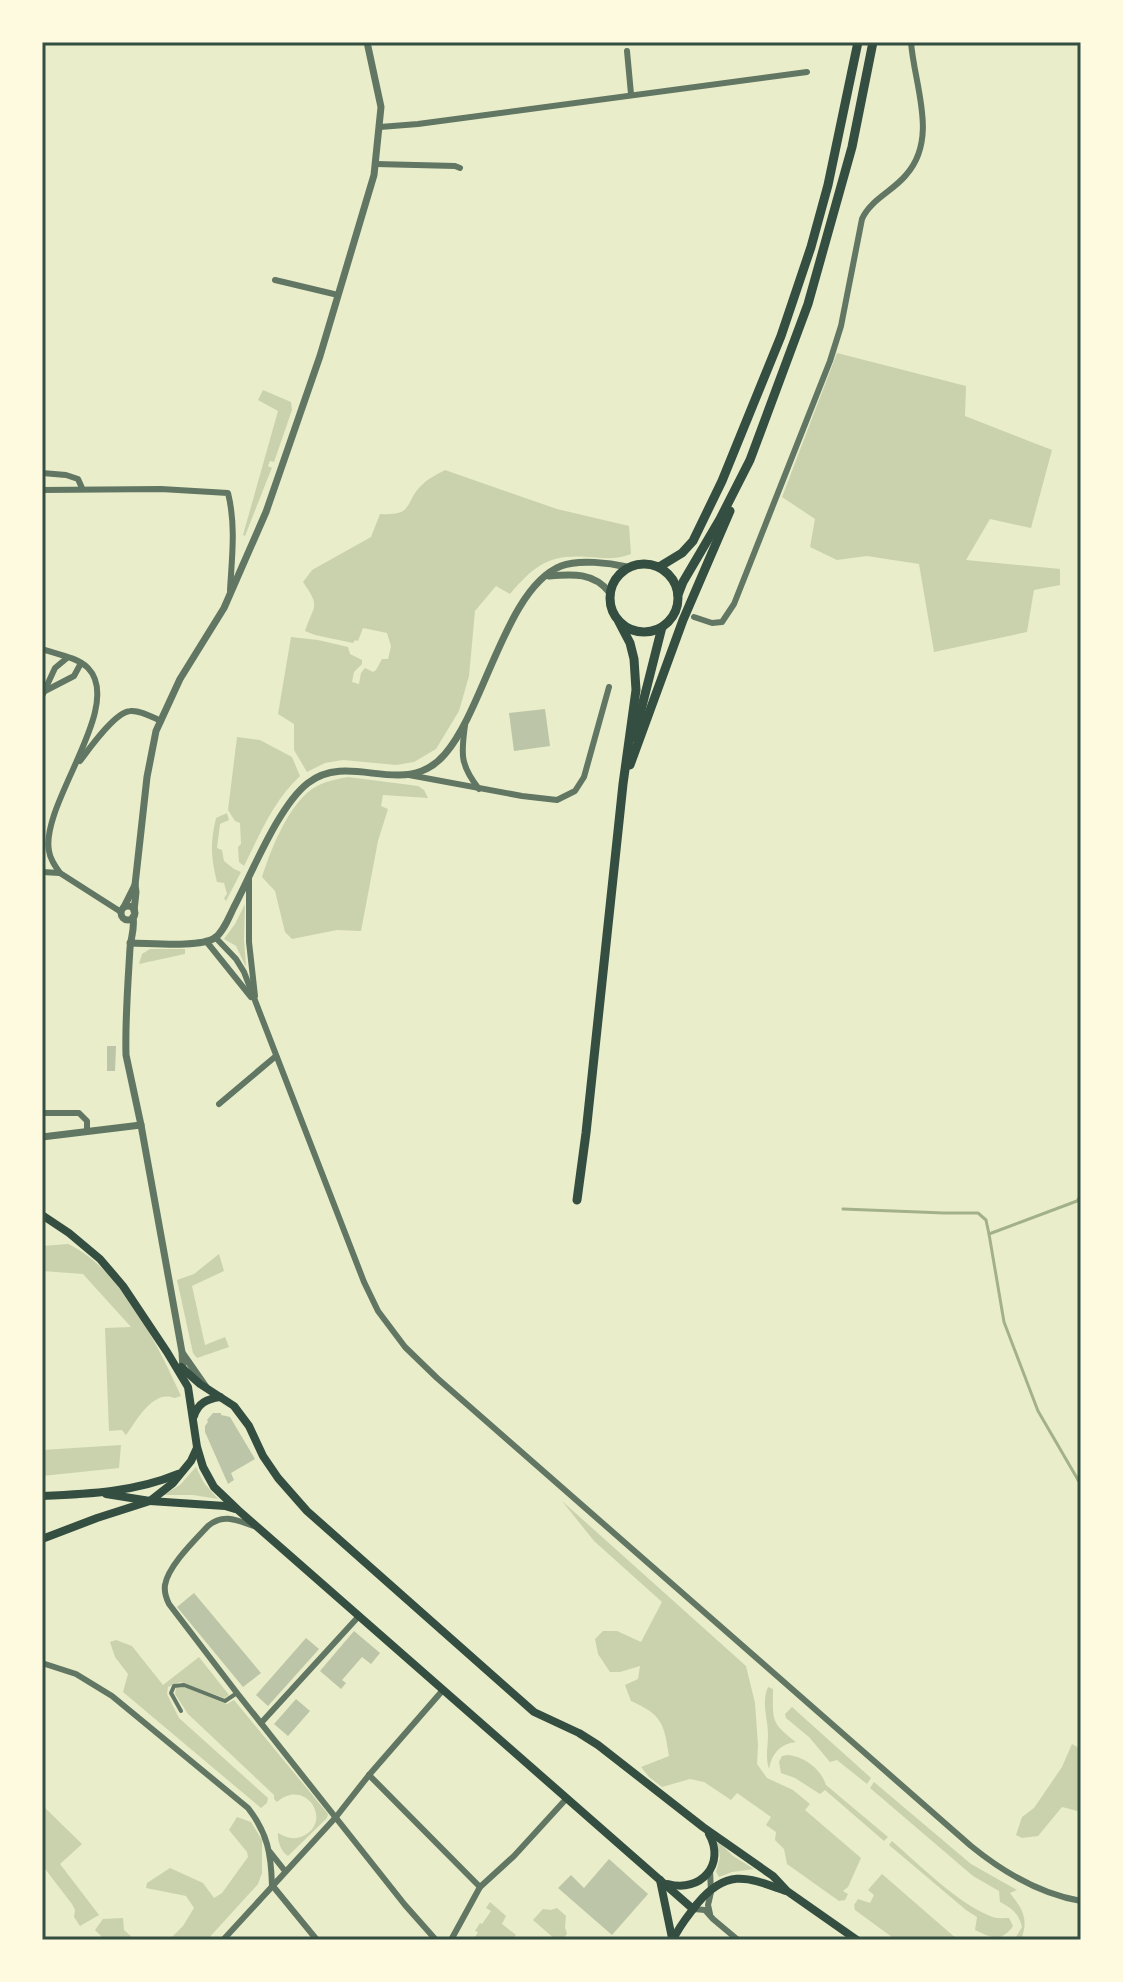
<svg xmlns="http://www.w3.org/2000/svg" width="1123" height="1982" font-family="'Archivo Narrow',sans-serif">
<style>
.green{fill:#cad2ad}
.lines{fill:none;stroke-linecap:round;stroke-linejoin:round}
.stream{stroke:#a3b18a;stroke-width:3}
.building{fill:#bcc5a7}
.pedestrian{stroke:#617663;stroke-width:4}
.minor{stroke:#617663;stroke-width:6}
.tertiary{stroke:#617663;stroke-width:7}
.secondary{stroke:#344e41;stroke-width:8}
.primary{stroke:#344e41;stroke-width:9}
.neatline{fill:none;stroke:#344e41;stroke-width:3}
</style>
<rect width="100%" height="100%" fill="#e9edc9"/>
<!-- green -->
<g class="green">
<path d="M837 353 966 386 965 416 1052 450 1031 528 990 519 966 560 1060 569V585L1034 590 1027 632 934 652 919 564 867 556 837 560 810 547 815 519 782 497Z"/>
<path d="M263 390 291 402 292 410 274 462 270 461 268 466 272 468 271 470 245 536 243 535 278 411 258 400Z"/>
<path d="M445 470 557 509 629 526 631 554C616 560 603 558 587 557 549 554 534 566 510 594L496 586 475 611 469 676 459 711 436 749 414 762 396 765 343 760 325 763 307 772 294 750V724L278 714 291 637 318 640 348 647 350 654 362 660V664L354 672 352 682 359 684 361 673 365 668 373 672 376 670 382 659H388L391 646 387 633 363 628 358 641 355 640 353 643 315 635 305 631C314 604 321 608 303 582L312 570 371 537 380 514C416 516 403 502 423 484 429 478 438 474 445 470Z"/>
<path d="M237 737 260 740 292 757 300 776C274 800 260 834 244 866L239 862 238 847 241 844 240 823 235 821 228 810Z"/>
<path d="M348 777 418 786 424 790 428 798 383 795 381 806 388 809 378 841 361 931 337 930 292 939 285 932 275 891 262 877C271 849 290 800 317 786 327 781 337 779 348 777Z"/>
<path d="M227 813 229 820 220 824 217 848 222 850 224 861 234 869 241 872 226 901 224 898 227 894 224 883 217 882C211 858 210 843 216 818Z"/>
<path d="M245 904 244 940 246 967 236 946 224 939 235 924Z"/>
<path d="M150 949H185V954L139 964 142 954Z"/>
<path d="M68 1244C120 1268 158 1345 181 1396L175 1398C153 1389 137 1420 126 1435L122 1430 109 1431 105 1328 131 1327 83 1274 42 1271V1246Z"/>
<path d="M219 1254 224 1271 192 1286 205 1345 225 1337 229 1347 197 1358 193 1353 177 1280 194 1274Z"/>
<path d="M121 1445 119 1468 42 1476V1450Z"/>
<path d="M196 1467 204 1483 218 1499 193 1495H163L180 1485Z"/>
<path d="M562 1501 746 1666 755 1703 758 1745 757 1764 767 1778 793 1790 810 1804 805 1810 861 1858 848 1887 843 1891 848 1894 845 1900 839 1901 787 1864 784 1849 775 1840 776 1832 766 1825 771 1817 737 1793 731 1800 704 1782 690 1779 662 1787 649 1777 641 1767 669 1756C664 1723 662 1715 631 1701L625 1685 638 1679 640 1666 620 1672H610L598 1654 595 1639 603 1631H617L641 1642 662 1602 594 1541Z"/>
<path d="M116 1640 132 1646 163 1685 199 1657 229 1695 224 1698 180 1682 168 1687 167 1694 179 1718 268 1798 267 1803 261 1808 123 1692 128 1674 115 1657 110 1642Z"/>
<path d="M184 1687 227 1704 234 1700 328 1814 327 1818 288 1856C281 1852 277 1840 278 1833 287 1838 294 1840 303 1836 334 1821 305 1777 277 1802L274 1799V1795L188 1714 175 1694 176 1688Z"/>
<path d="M768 1687 773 1689C773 1720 770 1722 796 1742 780 1744 772 1753 769 1769 765 1756 768 1747 768 1735 768 1718 761 1703 768 1687Z"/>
<path d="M792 1707 871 1778 867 1784 837 1760 830 1762 809 1737 786 1718 785 1714Z"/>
<path d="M1072 1744 1081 1749V1812L1062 1807 1038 1836 1022 1838 1016 1835 1022 1817 1034 1808 1062 1767Z"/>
<path d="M787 1755C804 1756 821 1769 826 1785L888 1837 884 1841 825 1790 820 1794 795 1778 781 1773 779 1762 782 1756Z"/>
<path d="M874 1782 971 1864 1017 1890 1010 1893C1023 1910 1029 1919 1021 1940H1014L1022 1927C1019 1914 1012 1908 1000 1902L999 1891 973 1876 870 1788Z"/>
<path d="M42 1805 82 1844 60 1864 99 1915 80 1926 74 1917 75 1910 72 1904 42 1865Z"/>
<path d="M237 1817 251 1822 262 1840V1873L258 1884 207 1940H169L183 1926 194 1908 186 1896 146 1888 147 1883 170 1868 203 1883 214 1898 222 1893 248 1857 247 1852 229 1830Z"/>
<path d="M717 1840 733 1856 754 1869 732 1872 719 1877 716 1872 720 1857Z"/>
<path d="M892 1841C920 1865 956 1902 990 1916 996 1919 1002 1918 1009 1918L1013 1926C1001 1943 992 1938 975 1930L977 1917 966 1910 889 1845Z"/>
<path d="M882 1874 958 1940H896L855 1910 854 1905 858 1899 870 1903 874 1895 868 1890Z"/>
<path d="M490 1902 506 1916 502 1924 516 1935 511 1940 474 1939 478 1932 475 1931 480 1923 482 1924 491 1911 486 1908Z"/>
<path d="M557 1908 566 1916 565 1927 567 1934 561 1940H556L533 1920 543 1909 551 1910Z"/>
<path d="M123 1918 124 1930 135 1940H105L95 1930 103 1919Z"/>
</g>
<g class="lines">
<!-- stream -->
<g class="stream">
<path d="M1081 1195 1077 1201 989 1234 1004 1322 1038 1411 1081 1485"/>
<path d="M843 1209 944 1213H978L986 1220 989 1234"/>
</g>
</g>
<!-- building -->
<g class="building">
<path d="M545 709 550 746 514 751 509 713Z"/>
<path d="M107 1046H116L115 1071H107Z"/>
<path d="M213 1413H221V1415L230 1417 255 1459 231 1473 234 1480 228 1484 205 1432V1426L208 1422 207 1420Z"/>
<path d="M194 1593 261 1673 243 1687 177 1607Z"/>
<path d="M354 1631 380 1653 371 1664 362 1657 342 1680 346 1683 341 1689 320 1671Z"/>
<path d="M306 1638 319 1649 268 1706 256 1695Z"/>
<path d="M296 1699 310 1711 288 1736 274 1724Z"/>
<path d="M609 1859 648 1894 612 1935 558 1888 571 1875 584 1888Z"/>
</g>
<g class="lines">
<!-- pedestrian -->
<path class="pedestrian" d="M181 1711 171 1693 174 1686 184 1685 225 1701 237 1693"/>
<!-- minor -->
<g class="minor">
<path d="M627 51 631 94"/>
<path d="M380 127 418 124 807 72"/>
<path d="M376 164 455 166 460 168"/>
<path d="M275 280 338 295"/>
<path d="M42 473 66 475 78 479 82 488"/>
<path d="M42 490 161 489 228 493C236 525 232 557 230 590"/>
<path d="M694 617 712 623 722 622 734 604 830 361 841 326 862 219C870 200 893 191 906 175 939 138 914 85 911 42"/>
<path d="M42 649C56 654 77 657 88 668 125 706 40 804 49 851 50 859 55 866 60 873"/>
<path d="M45 691 74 676 81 663"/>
<path d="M42 696 55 668 67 658"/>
<path d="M465 725C461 754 460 765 479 789"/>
<path d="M80 761C89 749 115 712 130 711 140 710 152 717 161 721"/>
<path d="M409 775 522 796 557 800 575 791 584 777 609 687"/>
<path d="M42 872 60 873 121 912"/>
<path d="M249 879V942L255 996"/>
<path d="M215 937 236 959 244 972 364 1282 378 1311 405 1347 437 1378 971 1846C1003 1872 1039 1894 1081 1901"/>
<path d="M206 941 251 997"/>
<path d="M219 1104 276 1056"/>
<path d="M42 1113H79L87 1121V1131"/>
<path d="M254 1526C237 1520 223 1513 208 1526 195 1540 168 1566 165 1585 164 1592 166 1598 169 1604L237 1693 405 1905 436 1940"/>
<path d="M42 1663 76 1674 112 1696 248 1808C268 1834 271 1854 272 1885"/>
<path d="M261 1723 359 1616"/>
<path d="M369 1775 480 1887"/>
<path d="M270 1852 285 1871"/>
<path d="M272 1885 317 1940"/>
<path d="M694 1909 705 1910 713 1919 738 1940"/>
<path d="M710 1914 708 1905 711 1892 710 1870"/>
<path d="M223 1940 336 1817 369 1775 443 1690"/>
<path d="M451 1940 480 1887 514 1856 567 1798"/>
</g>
<!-- tertiary -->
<g class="tertiary">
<path d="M549 576C572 574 594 572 610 593"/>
<circle cx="128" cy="913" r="7"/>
<path d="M124 907 135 885"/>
<path d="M134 911 136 892 135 885 147 777 156 731 180 679 224 608 266 512 320 356 374 175 381 107 367 42"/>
<path d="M133 917C135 928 131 937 130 948 128 983 125 1020 126 1055L141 1125 182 1352 183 1370"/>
<path d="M130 943C150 943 199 948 215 938 224 931 229 917 234 907 252 873 279 805 308 783 351 750 405 801 445 754 485 708 506 588 561 566 579 559 610 563 627 567"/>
<path d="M42 1137 141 1125"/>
<path d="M183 1354 206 1387"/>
</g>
<!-- secondary -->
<g class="secondary">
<path d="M42 1215 69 1233 100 1259 123 1286 167 1352 188 1387 197 1447 203 1467 214 1487 238 1510 693 1909"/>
<path d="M181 1367 200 1384 234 1406 249 1426 263 1456 278 1478 307 1511 534 1712 579 1733 598 1745 703 1827 773 1876 787 1891 857 1940"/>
<path d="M194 1416C198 1403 207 1399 220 1397"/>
<path d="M106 1494 150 1501 225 1506 235 1509"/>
<path d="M42 1496C89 1494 135 1492 178 1474"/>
<path d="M42 1539 97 1518 150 1501 173 1483 191 1461 197 1448"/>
<path d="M660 1880 672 1938"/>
<path d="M668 1884C701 1893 726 1864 709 1834"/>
<path d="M673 1940C679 1926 688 1916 697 1904 727 1868 747 1877 786 1891"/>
</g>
<!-- primary -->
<g class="primary">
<circle cx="644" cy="598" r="34"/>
<path d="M659 567 682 553 693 541 722 481 781 336 811 247 828 185 858 42"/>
<path d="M678 595 683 582 720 519 750 460 808 304 852 147 873 42"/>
<path d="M634 738 662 627"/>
<path d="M630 765 683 620 730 511"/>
<path d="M577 1200 586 1133 623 784 636 690 634 659 630 643 619 622"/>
</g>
</g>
<!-- border -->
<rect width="1123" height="1982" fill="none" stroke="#fefae0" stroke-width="88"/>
<rect x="44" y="44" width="1035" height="1894" class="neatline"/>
</svg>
